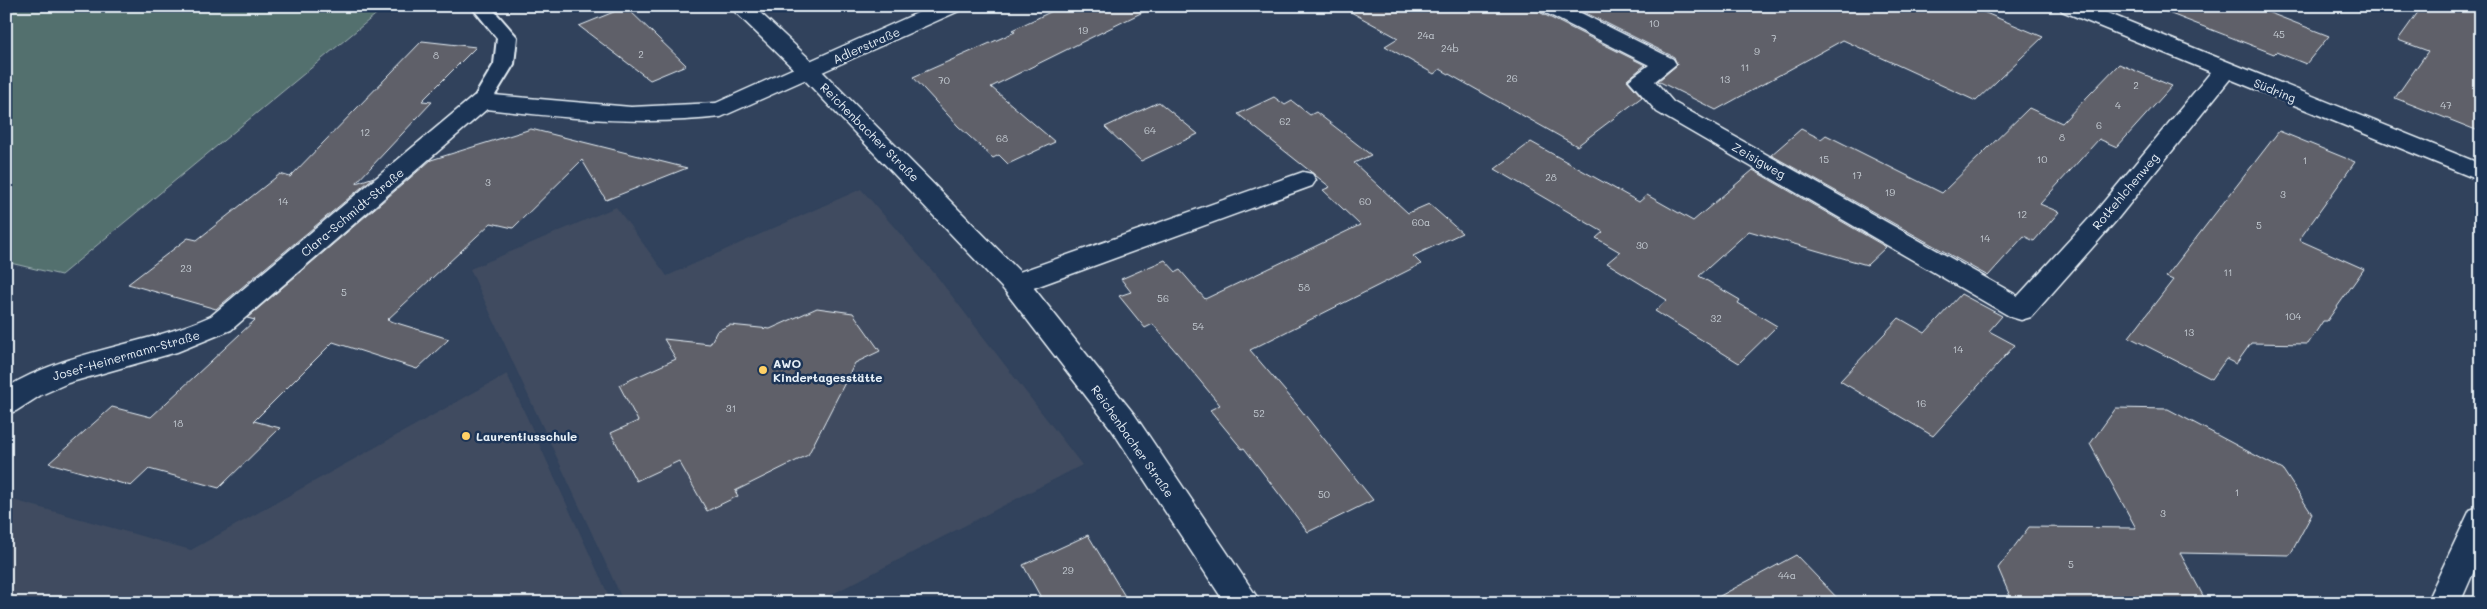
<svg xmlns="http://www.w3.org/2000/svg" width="2487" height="609" font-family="Mali,sans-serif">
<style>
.built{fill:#3f4b60}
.green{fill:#536f6e;stroke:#9eb0b3}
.building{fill:#5f6069;stroke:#e8f1f8}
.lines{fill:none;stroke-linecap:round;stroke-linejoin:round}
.lane-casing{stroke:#e8f1f8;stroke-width:4}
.street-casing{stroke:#e8f1f8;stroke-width:3}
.secondary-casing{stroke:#e8f1f8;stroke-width:3}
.lane{fill:#1d3557;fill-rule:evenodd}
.street{fill:#1d3557;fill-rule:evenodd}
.secondary{fill:#1d3557;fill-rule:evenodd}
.poi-dot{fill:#ffd166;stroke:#1d3557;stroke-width:2}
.labels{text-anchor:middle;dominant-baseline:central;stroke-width:5;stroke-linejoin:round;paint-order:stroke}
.number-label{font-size:10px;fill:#c6cdd4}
.street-label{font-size:12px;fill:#e8f1f8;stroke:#1d3557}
.poi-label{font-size:12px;font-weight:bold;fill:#e8f1f8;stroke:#1d3557;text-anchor:start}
</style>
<rect width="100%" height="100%" fill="#31425c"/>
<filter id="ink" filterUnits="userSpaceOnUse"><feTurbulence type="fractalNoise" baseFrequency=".02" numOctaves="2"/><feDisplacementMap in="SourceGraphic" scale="10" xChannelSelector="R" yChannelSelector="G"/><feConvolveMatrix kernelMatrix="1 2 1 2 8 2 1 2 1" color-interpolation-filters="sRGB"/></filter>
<g filter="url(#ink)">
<!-- built -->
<g class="built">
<path d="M861 189 935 274 1082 465 815 603H624L470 269 616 207 667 276Z"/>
<path d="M507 374 612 603H6V498L191 550Z"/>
</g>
<!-- green -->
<path class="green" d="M6 6H386L61 275 6 262Z"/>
<!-- building -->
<g class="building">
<path d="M1063 6H1155L991 87 1055 142 1008 164 999 155 993 158 958 126 913 77 1015 32 1012 30Z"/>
<path d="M1340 6H1537L1541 13 1645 65 1627 80 1642 97 1577 146 1440 69 1434 74 1385 46 1398 38Z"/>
<path d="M1572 6H1969L2043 37 1976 101 1843 40 1716 110 1658 81 1677 65 1674 57Z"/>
<path d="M2159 6H2252L2329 36 2306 64 2276 52 2274 54 2158 9Z"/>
<path d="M2433 6H2465L2481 12V132L2395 98 2428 51 2398 40 2421 8Z"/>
<path d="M626 7 686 65 650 80 579 26Z"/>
<path d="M422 41 476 47 422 101 432 102 356 183 374 177 216 309 128 284 188 238 197 240 280 174 290 177Z"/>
<path d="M2119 64 2172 86 2117 147 2099 139 2040 204 2059 212 2034 241 2024 236 1988 276 1771 155 1801 129 1821 139 1826 135 1942 193 2029 108 2062 123Z"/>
<path d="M1274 97 1285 105 1292 101 1310 115 1316 112 1371 155 1354 163 1408 213 1429 204 1462 233 1413 256 1421 264 1250 350 1297 405 1373 500 1308 532 1244 448 1242 449 1210 410 1220 405 1153 324 1145 328 1119 296 1131 292 1121 279 1165 260 1176 272 1180 270 1205 299 1360 225 1323 190 1330 187 1238 114Z"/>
<path d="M1159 102 1198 134 1141 161 1105 127Z"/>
<path d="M531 129 687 168 606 200 582 160 513 228 491 223 387 320 449 339 417 369 333 342 254 421 280 428 219 488 149 469 131 486 49 463 112 407 151 417 255 320 247 318 431 160Z"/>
<path d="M2279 131 2355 162 2299 240 2364 269 2327 321H2323L2308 344 2251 343 2236 364 2226 359 2212 379 2129 337 2173 280 2166 277Z"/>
<path d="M1531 142 1639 202 1647 195 1693 221 1753 170 1886 247 1867 265 1749 231 1699 276 1740 300 1738 303 1777 326 1739 363 1655 311 1667 300 1607 263 1620 252 1596 238 1603 232 1495 169Z"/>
<path d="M1961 294 2002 316 1989 331 2015 345 1933 436 1840 381 1899 318 1925 333Z"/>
<path d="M817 308 853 313 880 351 855 363 808 455 735 491 738 496 707 511 679 461 636 481 611 433 638 421 619 385 676 359 664 339 710 344 717 331 730 325 770 329Z"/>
<path d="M2116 408 2168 409 2283 470 2312 514 2290 555 2180 553 2207 603H2013L1998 568 2029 527 2136 528 2090 444Z"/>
<path d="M1088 535 1129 603H1044L1023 565Z"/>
<path d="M1796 555 1842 603H1707Z"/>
</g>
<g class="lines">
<!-- lane casing -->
<g class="lane-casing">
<path id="lane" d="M471 6H490L517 37 514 64 489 105 482 107 475 105 472 101 494 64 497 38Z"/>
</g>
<!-- street casing -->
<g class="street-casing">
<g id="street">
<path d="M933 6H962L959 11 721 117C642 126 566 118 487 109L231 330 177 352 68 383 41 395 16 411 6 414V388C68 349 145 346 211 316L474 96 482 94 631 107 716 103Z"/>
<path d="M1539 6H1567L1673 59 1676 64 1655 81 1673 102 2018 296 2097 210 2211 72 2062 11 2059 6H2090L2481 164V181L2230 79 2115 222 2031 317 2021 320 2011 317 1657 112 1629 80 1649 65 1542 11Z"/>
<path d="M1303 172 1312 174 1316 180 1312 186 1025 291 1015 294 1005 291 1001 284 1005 277Z"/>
<path d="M2481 506V555L2460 603H2426L2470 510Z"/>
</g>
</g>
<!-- secondary casing -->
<g class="secondary-casing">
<path id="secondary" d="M729 6H753L817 66 1025 277 1134 414 1261 603H1225L1112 430 1005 291 801 76Z"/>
</g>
<!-- lane -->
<use href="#lane" class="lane"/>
<!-- street -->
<use href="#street" class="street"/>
<!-- secondary -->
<use href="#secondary" class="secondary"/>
</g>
</g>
<!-- markers -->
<g class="poi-dot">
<circle cx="763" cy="370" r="5"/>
<circle cx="466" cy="436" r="5"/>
</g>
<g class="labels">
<!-- number labels -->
<g class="number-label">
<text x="1654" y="23">10</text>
<text x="1083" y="30">19</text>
<text x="2279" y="34">45</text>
<text x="1426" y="35">24a</text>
<text x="1774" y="38">7</text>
<text x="1450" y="48">24b</text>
<text x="1757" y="51">9</text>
<text x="641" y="54">2</text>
<text x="436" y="55">8</text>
<text x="1745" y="67">11</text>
<text x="1512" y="78">26</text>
<text x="1725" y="79">13</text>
<text x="944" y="80">70</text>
<text x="2136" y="85">2</text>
<text x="2118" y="105">4</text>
<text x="2446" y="105">47</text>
<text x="1285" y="121">62</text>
<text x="2099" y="125">6</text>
<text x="1150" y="130">64</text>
<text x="365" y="132">12</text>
<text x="2062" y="137">8</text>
<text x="1002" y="138">68</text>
<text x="1824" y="159">15</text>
<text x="2042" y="159">10</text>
<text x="2305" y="160">1</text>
<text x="1857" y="175">17</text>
<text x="1551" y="177">28</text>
<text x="488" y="182">3</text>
<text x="1890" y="192">19</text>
<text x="2283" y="194">3</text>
<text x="283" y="201">14</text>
<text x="1365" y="201">60</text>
<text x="2022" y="214">12</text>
<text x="1421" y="222">60a</text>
<text x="2259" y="225">5</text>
<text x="1985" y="238">14</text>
<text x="1642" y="245">30</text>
<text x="186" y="268">23</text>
<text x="2228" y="272">11</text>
<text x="1304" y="287">58</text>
<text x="344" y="292">5</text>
<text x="1163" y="298">56</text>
<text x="2293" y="316">104</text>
<text x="1716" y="318">32</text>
<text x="1198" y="326">54</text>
<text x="2189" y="332">13</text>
<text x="1958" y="349">14</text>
<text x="1921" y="403">16</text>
<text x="731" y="408">31</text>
<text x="1259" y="413">52</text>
<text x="178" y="423">18</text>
<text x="2237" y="492">1</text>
<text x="1324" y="494">50</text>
<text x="2163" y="513">3</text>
<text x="2071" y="564">5</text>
<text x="1068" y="570">29</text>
<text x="1787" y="575">44a</text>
</g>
<!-- street labels -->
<g class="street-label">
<text transform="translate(866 45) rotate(-24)">Adlerstraße</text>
<text transform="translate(2275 90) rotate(22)">Südring</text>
<text transform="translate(870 132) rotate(45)">Reichenbacher Straße</text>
<text transform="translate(1759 160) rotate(30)">Zeisigweg</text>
<text transform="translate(2125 191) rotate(-50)">Rotkehlchenweg</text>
<text transform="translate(352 212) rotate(-40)">Clara-Schmidt-Straße</text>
<text transform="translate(126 355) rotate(-16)">Josef-Heinermann-Straße</text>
<text transform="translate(1133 441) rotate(55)">Reichenbacher Straße</text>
</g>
<!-- poi labels -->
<g class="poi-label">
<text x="773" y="363">AWO<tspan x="773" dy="14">Kindertagesstätte</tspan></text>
<text x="476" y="436">Laurentiusschule</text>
</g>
</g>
<!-- margin -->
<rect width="2487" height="609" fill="none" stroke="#1d3557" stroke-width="25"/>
<rect x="12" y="12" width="2462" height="584" fill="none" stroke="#e8f1f8" stroke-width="2" filter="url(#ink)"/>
</svg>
